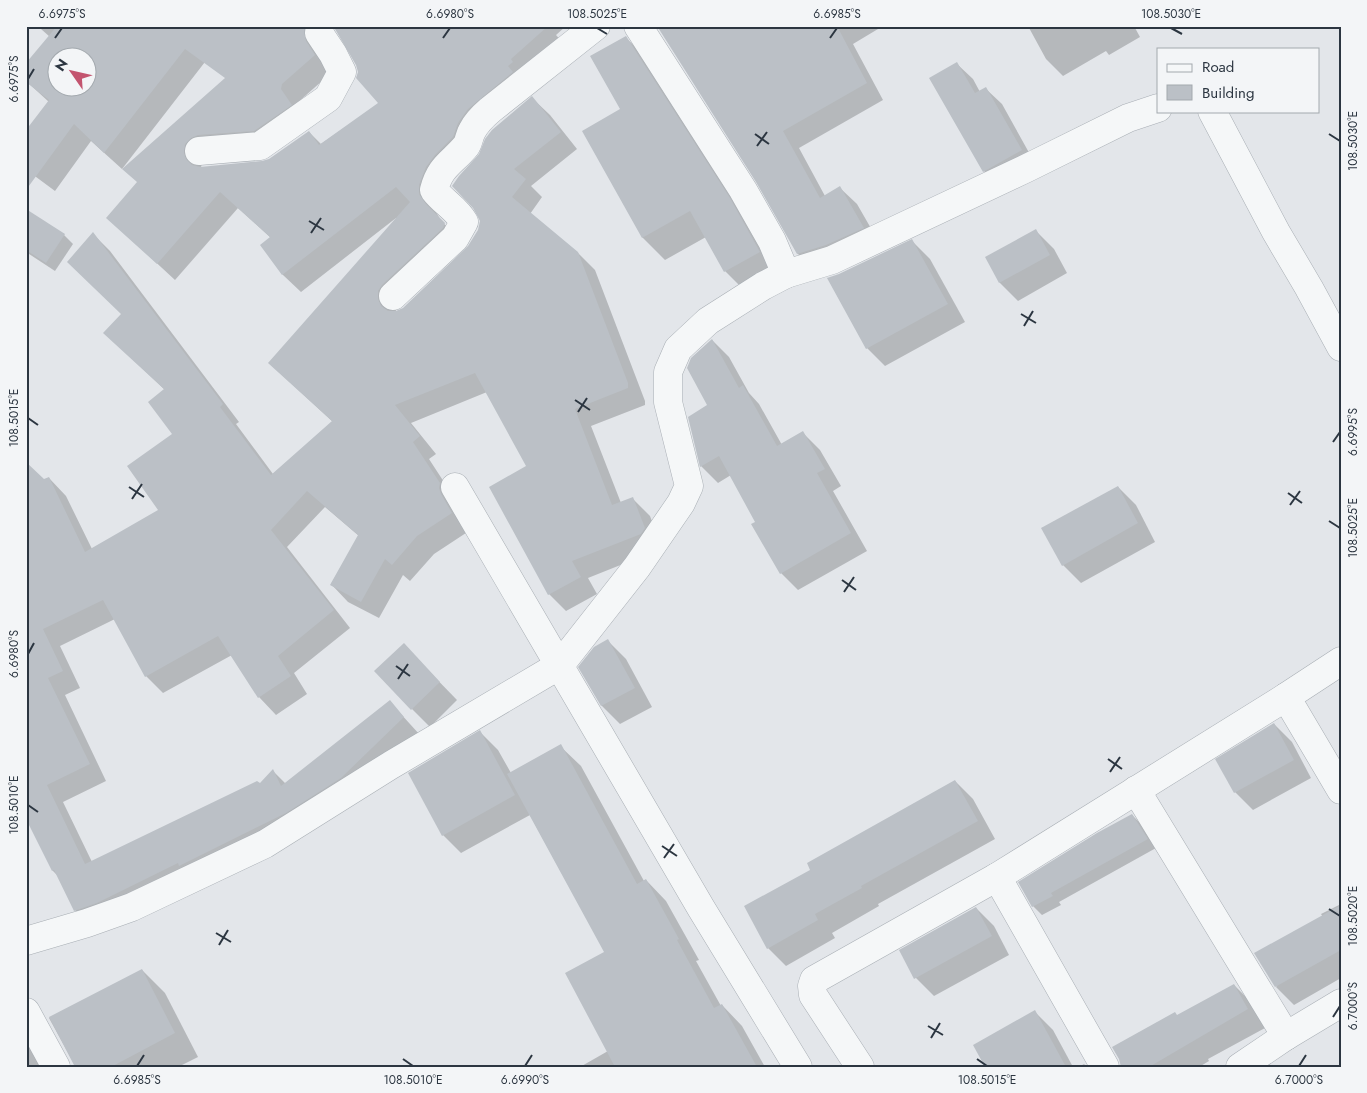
<svg xmlns="http://www.w3.org/2000/svg" width="1367" height="1093" font-family="Jost,sans-serif">
<style>
.shadow{fill:#0003;fill-rule:evenodd}
.building{fill:#bbc0c6;fill-rule:evenodd}
.lines{fill:none;stroke-linecap:round;stroke-linejoin:round}
.minor-casing{stroke:#a8aeb4;stroke-width:29}
.minor{stroke:#f5f7f8;stroke-width:28}
.ticks{fill:none;stroke:#2c3641;stroke-width:2}
.neatline{fill:none;stroke:#2c3641;stroke-width:2}
.ticks-label{font-size:12px;text-anchor:middle;fill:#2c3641}
</style>
<rect width="100%" height="100%" fill="#e3e6ea"/>
<!-- shadow -->
<g class="shadow">
<path d="M43 26H226L222 40 122 169 91 141 55 191 28 171 49 102 26 81 50 37 41 29ZM58 58H88V88H58Z"/>
<path d="M286 26H566L556 35 564 44 486 126 436 203V212L441 221 462 241 399 302 395 313 404 309 469 247 479 230 532 98 550 115 577 149 531 186 542 197 530 214 578 253 595 270 645 401V405L591 426 621 503 633 499 650 516 661 546 658 550 588 578 597 594 566 611 549 594 528 467 487 392 411 423 436 454 429 459 457 502 469 531 434 554 410 581 403 575 379 618 348 602 331 584 359 536 325 507 287 547 350 628 294 673 307 694 276 715 259 697 232 655 163 693 146 676 115 619 60 646 80 688 65 695 106 781 63 802 92 862 260 784 273 771 286 784 390 702 420 735 358 795 92 927 75 910 58 876 53 871 26 816 44 481 49 478 66 496 92 549 160 511 174 434 165 390 105 333 123 314 93 234 110 251 239 422 236 424 273 474 333 422 269 363 397 219 396 218 301 292 283 275 261 245 271 238 238 208 175 280 108 218ZM332 28H336L357 65 359 72 380 103 321 144 309 132 270 160 262 163 201 168 202 161 308 122 296 104 331 73Z"/>
<path d="M658 26H883L853 44 883 100 799 148 825 196 840 188 857 204 880 244 814 270 798 254 757 181Z"/>
<path d="M1028 26H1134L1140 37 1109 55 1106 51 1063 76 1046 59Z"/>
<path d="M625 37 648 59 781 274 747 293 725 271 706 237 665 260 643 238 584 131 622 110Z"/>
<path d="M957 64 973 79 980 92 986 89 1002 104 1037 167 999 187 984 171Z"/>
<path d="M26 214 64 235 73 244 55 271 26 252Z"/>
<path d="M1036 231 1054 249 1067 273 1018 301 1000 283 987 258Z"/>
<path d="M912 241 930 259 965 322 885 366 867 348 839 275Z"/>
<path d="M712 340 729 357 749 393 759 404 782 445 803 433 820 450 841 486 833 491 867 551 798 590 781 573 757 522 731 475 718 483 701 466 709 406Z"/>
<path d="M1118 487 1136 505 1155 542 1081 583 1063 565Z"/>
<path d="M608 641 626 659 652 707 620 724 602 706 580 667Z"/>
<path d="M421 663 457 700 430 727 412 709Z"/>
<path d="M1274 724 1292 742 1311 778 1253 810 1235 792Z"/>
<path d="M480 732 498 750 511 773 560 746 581 766 644 881 646 880 666 901 699 960 696 961 721 1006 722 1005 742 1026 765 1067H580L608 1051 605 952 530 815 461 853 443 835Z"/>
<path d="M955 781 973 799 995 839 878 904 879 906 832 933 835 938 786 966 768 948Z"/>
<path d="M1132 815 1141 824 1156 848 1059 902 1061 905 1042 915 1033 906Z"/>
<path d="M1341 904V978L1294 1005 1276 987 1323 917 1321 914Z"/>
<path d="M976 908 994 926 1009 955 934 996 916 978 900 951Z"/>
<path d="M142 970 165 993 198 1057 178 1067H76L49 1018Z"/>
<path d="M1234 985 1252 1003 1265 1028 1208 1059 1209 1061 1199 1067H1122L1120 1059 1177 1016Z"/>
<path d="M1035 1012 1053 1030 1073 1067H987Z"/>
<path d="M26 1041 48 1067H26Z"/>
<path d="M1084 1064 1087 1067H1079Z"/>
</g>
<!-- building -->
<g class="building">
<path d="M57 26H304L306 41 315 55 282 84 281 89 292 105 254 131 198 135 191 138 185 144 184 153 186 159 192 165 200 167 262 161 269 159 309 131 319 145 378 103 356 78 358 72 356 65 335 29V26H548L511 59 513 62 508 66 513 72 468 109 458 123 453 137 435 155 426 167 419 185V194L426 204 445 223 443 228 382 285 378 291V299L381 306 388 311H396L403 308 468 246 478 230 480 221 473 208 452 186 459 176 479 154 485 139 492 130 532 96 561 132 514 169 526 179 512 197 578 252 628 383V388L575 409 612 505 633 497 645 528 641 534 572 561 581 577 548 595 489 487 526 466 475 373 395 405 420 436 413 442 440 483 439 488 441 494 452 513 417 536 392 565 385 559 361 602 330 585 358 535 307 491 271 530 334 610 278 656 291 676 258 698 218 636 145 677 103 600 43 629 63 671 48 678 90 764 47 785 85 864 257 781 260 783 273 769 281 786 390 700 404 717 341 778 286 813 179 866 178 863 97 903 74 911 54 870 52 871 26 819V462L44 479 49 477 85 552 158 510 127 466 172 434 148 402 164 389 103 333 121 314 67 262 93 232 223 404 220 407 271 475 332 421 268 363 410 202 396 187 282 275 260 245 270 237 220 192 157 264 106 218 137 182 122 169 225 78 185 49 104 153 74 124 26 190V130L49 100 26 82V63ZM58 58H88V88H58Z"/>
<path d="M657 26H837L867 83 783 131 820 198 840 186 864 228 826 245 797 254 756 182Z"/>
<path d="M626 36 730 198 760 252 724 272 690 211 642 238 582 131 620 109 590 56Z"/>
<path d="M957 62 975 93 986 87 1022 150 983 172 929 78Z"/>
<path d="M26 209 65 234 46 263 26 250Z"/>
<path d="M1036 229 1050 255 999 283 985 257Z"/>
<path d="M912 239 948 304 866 349 827 278 839 274Z"/>
<path d="M712 339 739 388 743 385 777 446 803 431 825 469 817 473 851 533 780 574 751 524 755 522 719 456 700 467 688 417 707 405 687 368 691 358Z"/>
<path d="M1118 486 1138 523 1062 566 1041 528Z"/>
<path d="M608 639 635 688 601 706 578 667 594 647Z"/>
<path d="M404 643 440 682 411 710 374 671Z"/>
<path d="M1274 723 1294 760 1234 793 1215 759Z"/>
<path d="M480 730 515 795 442 836 408 773Z"/>
<path d="M561 744 637 884 646 879 679 939 677 940 714 1008 722 1004 757 1067H615L565 973 604 952 507 774Z"/>
<path d="M955 780 978 821 861 886 862 888 815 914 818 920 767 949 744 906 810 870 807 863Z"/>
<path d="M1132 814 1148 839 1051 893 1053 896 1032 907 1018 882 1097 833Z"/>
<path d="M1341 905V950L1275 987 1254 953Z"/>
<path d="M976 907 992 936 914 979 899 950Z"/>
<path d="M142 969 175 1033 111 1067H75L49 1017Z"/>
<path d="M1234 984 1248 1009 1149 1067H1121L1119 1059 1112 1047 1175 1012 1177 1015Z"/>
<path d="M1035 1010 1066 1067H985L973 1045Z"/>
</g>
<g class="lines">
<!-- minor casing -->
<g class="minor-casing">
<g id="minor">
<path d="M1212 111 1276 232 1309 288 1341 347"/>
<path d="M199 151 260 146 328 98 342 72 333 54 319 33 320 26"/>
<path d="M786 274 832 260 1027 168 1128 118 1158 108"/>
<path d="M393 296 455 238 464 222C457 209 443 202 434 190 440 166 452 163 466 146 469 142 469 136 472 131 476 123 483 116 490 110L596 26"/>
<path d="M455 487 701 908 798 1067"/>
<path d="M1286 697 1341 790"/>
<path d="M1136 790 1286 1036"/>
<path d="M997 877 1105 1067"/>
<path d="M26 941 87 923 132 907 265 844 391 765 560 665 637 567 681 503 689 486 668 402V372L678 349 708 321 763 286 786 274 772 241 743 190 638 26"/>
<path d="M26 1012 56 1067"/>
<path d="M860 1067 813 995 812 986 814 980 997 877 1286 697 1341 661"/>
<path d="M1240 1067 1286 1036 1341 1003"/>
</g>
</g>
<!-- minor -->
<use href="#minor" class="minor"/>
</g>
<!-- ticks -->
<path class="ticks" d="M597 28 607 34M1171 28 1182 34M55 38 62 28M443 38 450 28M830 38 837 28M28 79 34 69M755 134 769 144M1329 134 1340 141M757 146 767 132M309 221 324 230M311 233 321 218M1021 314 1036 323M1024 326 1033 311M575 400 590 410M578 412 587 398M28 418 38 425M1333 442 1340 432M129 487 144 497M1288 493 1302 503M132 499 142 484M1290 505 1300 491M1329 521 1340 528M842 580 856 590M844 592 854 577M28 654 34 643M396 666 410 676M398 679 408 664M1108 759 1122 769M1110 772 1120 757M28 805 38 812M662 846 677 856M664 858 674 844M1329 909 1340 916M216 933 231 942M219 945 228 930M1333 1017 1340 1006M928 1026 943 1035M931 1038 940 1023M403 1059 413 1066M977 1059 987 1066M137 1066 144 1055M525 1066 532 1055M1299 1066 1306 1055"/>
<!-- border -->
<rect width="1367" height="1093" fill="none" stroke="#f3f5f7" stroke-width="55"/>
<!-- legend -->
<rect x="1157" y="48" width="162" height="65" fill="#f3f5f7" stroke="#a3a9ae"/>
<rect x="1167" y="64" width="25" height="8" fill="#f5f7f8" stroke="#a3a9ae"/>
<text x="1202" y="72" font-size="15" fill="#2c3641">Road</text>
<rect x="1167" y="85" width="25" height="15" fill="#bbc0c6" stroke="#a3a9ae"/>
<text x="1202" y="98" font-size="15" fill="#2c3641">Building</text>
<!-- north arrow -->
<g transform="translate(72 72) rotate(304)"><circle r="24" fill="#f3f5f7" stroke="#a3a9ae"/>
<path d="M0-4L9 19L0 12L-9 19Z" fill="#c3546f"/>
<text y="-8" font-size="14" font-weight="bold" text-anchor="middle" fill="#2c3641">N</text>
</g>
<rect x="28" y="28" width="1312" height="1038" class="neatline"/>
<g class="ticks-label">
<text x="62" y="18">6.6975°S</text>
<text x="450" y="18">6.6980°S</text>
<text x="597" y="18">108.5025°E</text>
<text x="837" y="18">6.6985°S</text>
<text x="1171" y="18">108.5030°E</text>
<text transform="translate(14 79) rotate(-90)" y="4">6.6975°S</text>
<text transform="translate(1353 141) rotate(-90)" y="4">108.5030°E</text>
<text transform="translate(14 418) rotate(-90)" y="4">108.5015°E</text>
<text transform="translate(1353 432) rotate(-90)" y="4">6.6995°S</text>
<text transform="translate(1353 528) rotate(-90)" y="4">108.5025°E</text>
<text transform="translate(14 654) rotate(-90)" y="4">6.6980°S</text>
<text transform="translate(14 805) rotate(-90)" y="4">108.5010°E</text>
<text transform="translate(1353 916) rotate(-90)" y="4">108.5020°E</text>
<text transform="translate(1353 1006) rotate(-90)" y="4">6.7000°S</text>
<text x="137" y="1084">6.6985°S</text>
<text x="413" y="1084">108.5010°E</text>
<text x="525" y="1084">6.6990°S</text>
<text x="987" y="1084">108.5015°E</text>
<text x="1299" y="1084">6.7000°S</text>
</g>
</svg>
